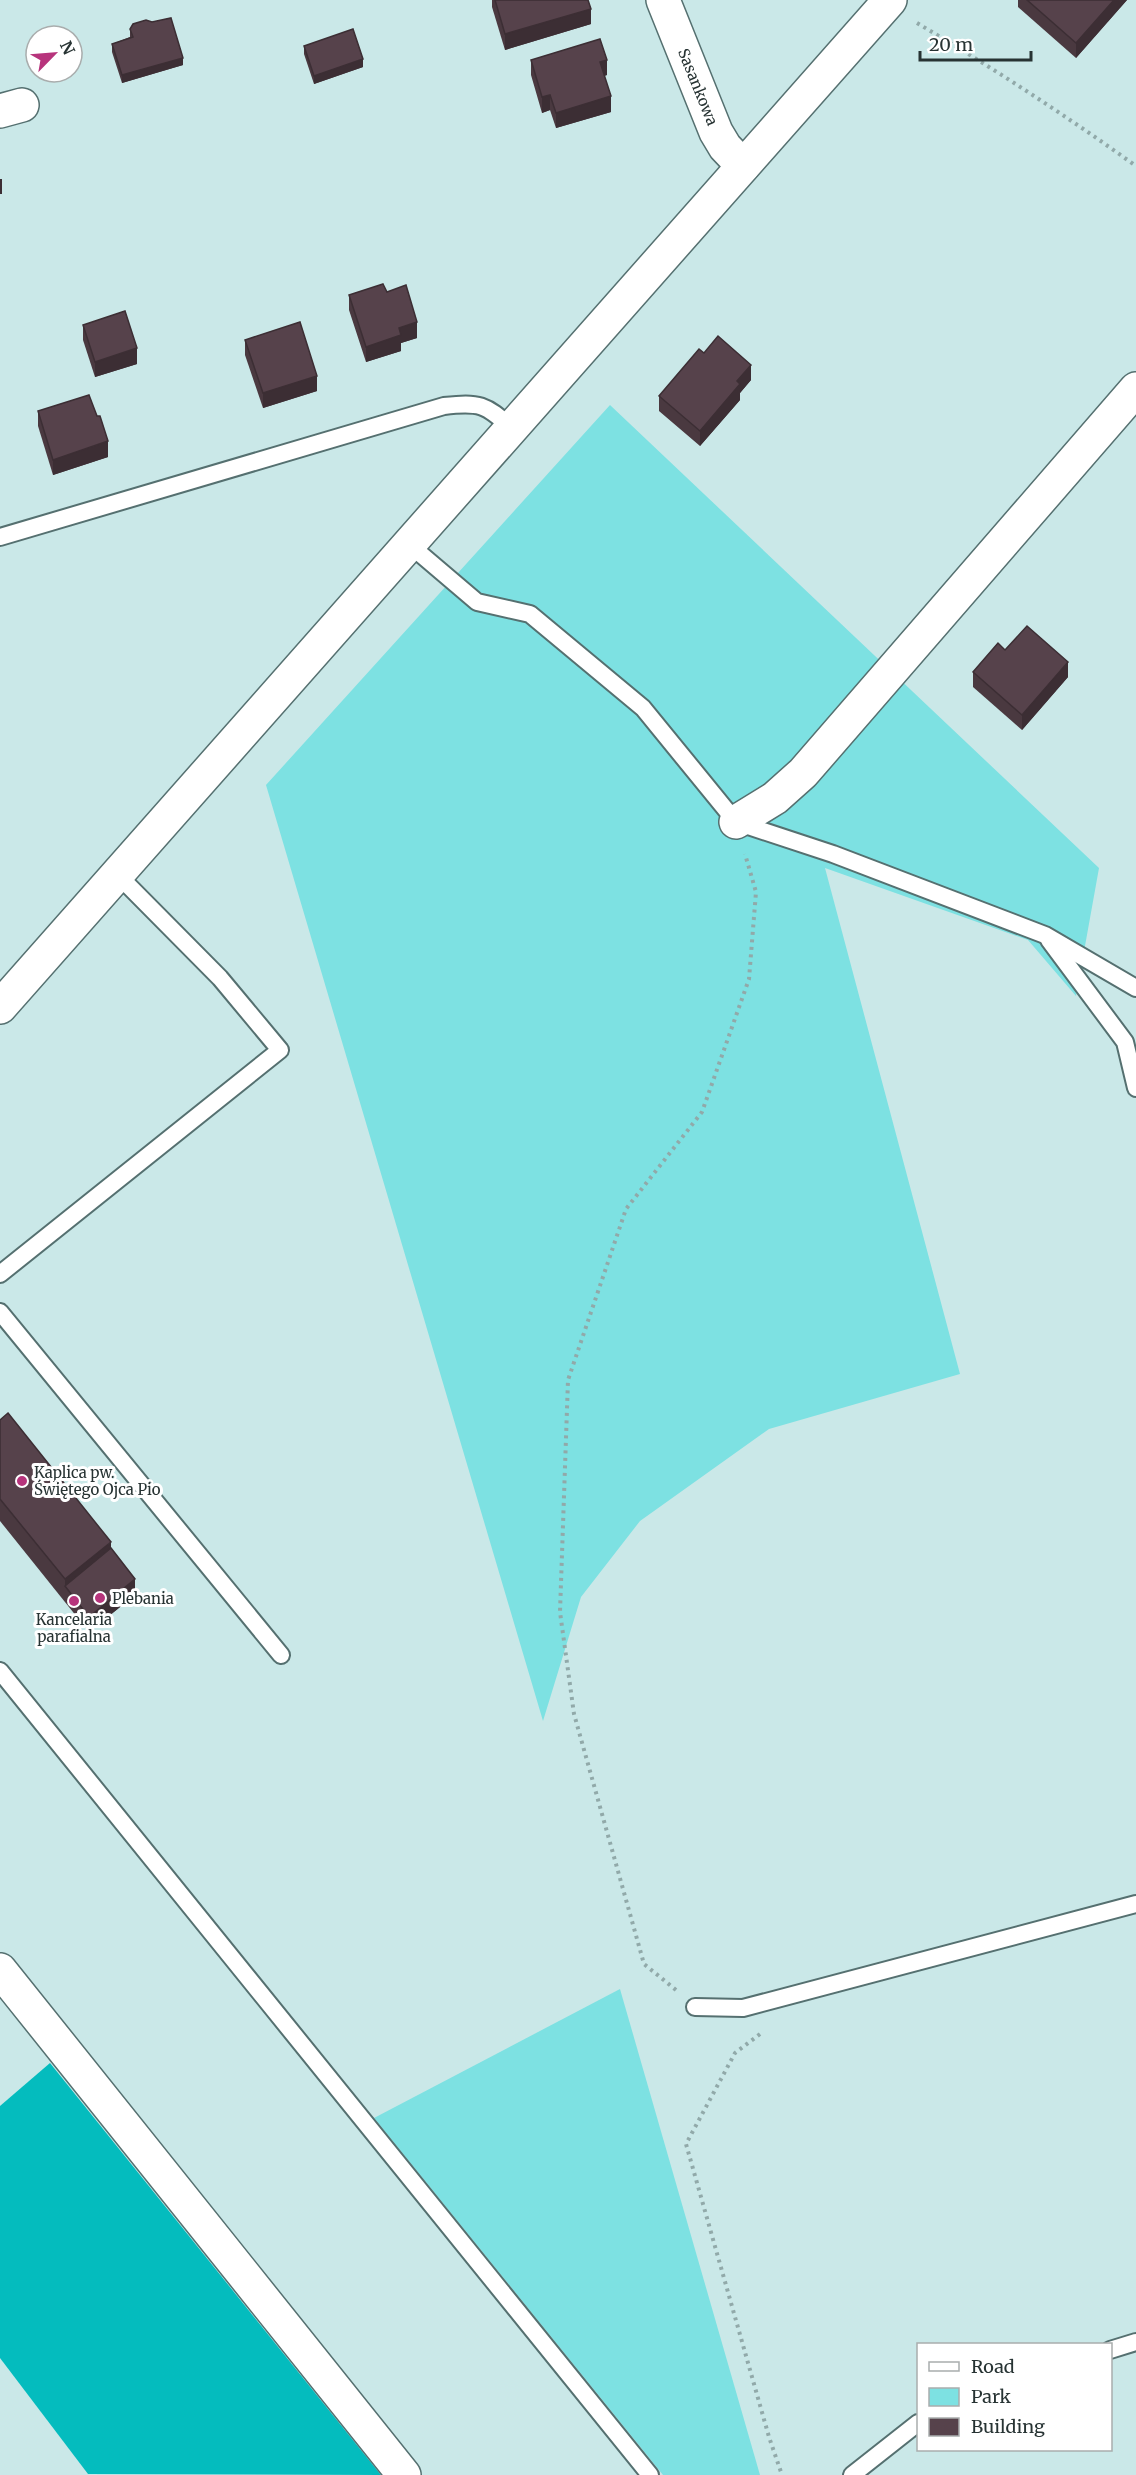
<svg xmlns="http://www.w3.org/2000/svg" width="1136" height="2475" font-family="Merriweather,serif">
<style>
.green{fill:#7de1e2}
.forest{fill:#04bcbe}
.lines{fill:none;stroke-linecap:round;stroke-linejoin:round}
.service-casing{stroke:#557070;stroke-width:20}
.minor-casing{stroke:#557070;stroke-width:36}
.tertiary-casing{stroke:#557070;stroke-width:36}
.path{stroke:#91a9a9;stroke-width:4;stroke-dasharray:3 4.5;stroke-linecap:butt}
.service{stroke:#fff;stroke-width:16}
.minor{stroke:#fff;stroke-width:33}
.tertiary{stroke:#fff;stroke-width:33}
.wall{fill:#4a3940}
.shaded-wall{fill:#3c2e34}
.building{fill:#56424b;stroke:#3c2e34;stroke-width:1.5}
.poi-dot{fill:#b7347c;stroke:#fff;stroke-width:2}
.labels{text-anchor:middle;dominant-baseline:central;stroke-width:6;stroke-linejoin:round;paint-order:stroke}
.street-label{font-size:15px;fill:#273333;stroke:#fff}
.poi-label{font-size:15px;fill:#273333;stroke:#fff;text-anchor:start}
</style>
<rect width="100%" height="100%" fill="#cae8e8"/>
<!-- green -->
<g class="green">
<path d="M610 405 1099 868 1076 996 1028 940 825 868 960 1374 769 1429 640 1521 581 1597 543 1721 266 785Z"/>
<path d="M620 1989 760 2475H663L374 2118Z"/>
</g>
<!-- forest -->
<path class="forest" d="M50 2063 381 2475 88 2474 0 2358V2106Z"/>
<g class="lines">
<!-- service casing -->
<g class="service-casing">
<g id="service">
<path d="M0 537 444 406C479 402 486 404 511 428"/>
<path d="M410 545 477 602 530 614 643 708 736 822 833 854 1045 935 1136 988"/>
<path d="M1049 940 1125 1042 1136 1088"/>
<path d="M0 1274 280 1050 220 978 117 874"/>
<path d="M0 1312 281 1655"/>
<path d="M0 1671 650 2475"/>
<path d="M695 2007 743 2008 1136 1904"/>
<path d="M1110 2350 1136 2342"/>
<path d="M852 2475 918 2423"/>
</g>
</g>
<!-- minor casing -->
<g class="minor-casing">
<g id="minor">
<path d="M663 0 716 132 725 147 743 166"/>
<path d="M0 111 22 105"/>
<path d="M736 822 775 798 803 773 1136 389"/>
<path d="M0 1970 404 2475"/>
</g>
</g>
<!-- tertiary casing -->
<g class="tertiary-casing">
<path id="tertiary" d="M0 1007 890 0"/>
</g>
<!-- path -->
<g class="path">
<path d="M917 23C993 68 1065 115 1136 166"/>
<path d="M676 1990 644 1964 574 1714 560 1612 568 1380 626 1209 702 1112 749 979 756 892 745 854"/>
<path d="M760 2034 735 2053 686 2144 769 2437 782 2475"/>
</g>
<!-- service -->
<use href="#service" class="service"/>
<!-- minor -->
<use href="#minor" class="minor"/>
<!-- tertiary -->
<use href="#tertiary" class="tertiary"/>
</g>
<!-- wall -->
<g class="wall">
<path d="M492 0H588L591 24 505 50 492 7Z"/>
<path d="M1018 0H1127L1076 58 1018 7Z"/>
<path d="M130 29 183 65 122 83 112 52V44L130 37Z"/>
<path d="M304 46 363 67 314 84 304 54Z"/>
<path d="M531 60 607 75 604 76 611 112 556 128 550 110 542 113 531 75Z"/>
<path d="M387 292 417 338 401 343V351L366 362 349 310V295Z"/>
<path d="M83 325 137 364 95 377 83 340Z"/>
<path d="M245 340 317 391 263 408 245 355Z"/>
<path d="M704 353 751 380 740 393V400L700 446 659 411V396Z"/>
<path d="M38 411 108 457 53 475 38 426Z"/>
<path d="M1005 650 1068 677 1022 730 973 687V672Z"/>
<path d="M0 1420 111 1548 135 1595 89 1632 0 1521Z"/>
</g>
<!-- shaded-wall -->
<g class="shaded-wall">
<path d="M1114 0H1127L1076 58V43Z"/>
<path d="M591 9V24L505 50V34Z"/>
<path d="M183 58V65L122 83V75Z"/>
<path d="M363 59V67L314 84V76Z"/>
<path d="M607 60V75L600 77V62Z"/>
<path d="M550 95V110L542 113V97Z"/>
<path d="M611 96V112L556 128V113Z"/>
<rect x="0" y="179" width="2" height="15"/>
<path d="M417 322V338L401 343V351L366 362V347L399 328Z"/>
<path d="M137 348V364L95 377V362Z"/>
<path d="M751 365V380L740 393V400L700 446V431L737 381Z"/>
<path d="M317 376V391L263 408V393Z"/>
<path d="M108 441V457L53 475V460Z"/>
<path d="M1068 662V677L1022 730V715Z"/>
<path d="M111 1542V1564L65 1586V1579Z"/>
<path d="M135 1579V1595L89 1632V1617Z"/>
</g>
<!-- building -->
<g class="building">
<path d="M495 0H588L591 9 505 34Z"/>
<path d="M1027 0H1114L1076 43Z"/>
<path d="M171 18 183 58 122 75 112 44 133 37 130 29 133 24 146 20 152 22Z"/>
<path d="M353 29 363 59 314 76 304 46Z"/>
<path d="M600 39 607 60 600 62 611 96 556 113 550 95 542 97 531 60Z"/>
<path d="M383 284 387 292 406 285 417 322 399 328 401 335 366 347 349 295Z"/>
<path d="M125 311 137 348 95 362 83 325Z"/>
<path d="M300 322 317 376 263 393 245 340Z"/>
<path d="M718 336 751 365 737 381 740 384 700 431 659 396 699 349 704 353Z"/>
<path d="M89 395 97 416H100L108 441 53 460 38 411Z"/>
<path d="M1027 626 1068 662 1022 715 973 672 998 643 1005 650Z"/>
<path d="M8 1413 111 1542 65 1579 0 1499V1420Z"/>
<path d="M111 1548 135 1579 89 1617 65 1586Z"/>
</g>
<!-- markers -->
<g class="poi-dot">
<circle cx="22" cy="1481" r="6"/>
<circle cx="100" cy="1598" r="6"/>
<circle cx="74" cy="1601" r="6"/>
</g>
<g class="labels">
<!-- street labels -->
<g class="street-label">
<text transform="translate(698 87) rotate(68)">Sasankowa</text>
</g>
<!-- poi labels -->
<g class="poi-label">
<text x="34" y="1472">Kaplica pw.<tspan x="34" dy="17">Świętego Ojca Pio</tspan></text>
<text x="112" y="1598">Plebania</text>
<text x="74" y="1619" text-anchor="middle">Kancelaria<tspan x="74" dy="17">parafialna</tspan></text>
</g>
</g>
<!-- legend -->
<rect x="917" y="2343" width="195" height="108" fill="#ffffff" stroke="#a9adad" stroke-width="1.5"/>
<rect x="929" y="2362" width="30" height="9" fill="#ffffff" stroke="#a9adad" stroke-width="1.5"/>
<text x="971" y="2373" font-size="18" fill="#273333">Road</text>
<rect x="929" y="2388" width="30" height="18" fill="#7de1e2" stroke="#a9adad" stroke-width="1.5"/>
<text x="971" y="2403" font-size="18" fill="#273333">Park</text>
<rect x="929" y="2418" width="30" height="18" fill="#56424b" stroke="#a9adad" stroke-width="1.5"/>
<text x="971" y="2433" font-size="18" fill="#273333">Building</text>
<!-- north arrow -->
<g transform="translate(54 54) rotate(65)"><circle r="28" fill="#ffffff" stroke="#a9adad" stroke-width="1.5"/>
<path d="M0-4.5L10 22L0 15L-10 22Z" fill="#b7347c"/>
<text y="-9" font-size="16" font-weight="bold" text-anchor="middle" fill="#273333">N</text>
</g>
<!-- scale -->
<path d="M920 51v9h111v-9" fill="none" stroke="#273333" stroke-width="3"/>
<text x="929" y="51" font-size="18" fill="#273333" stroke="#ffffff" stroke-width="4.5" paint-order="stroke">20 m</text>
</svg>
